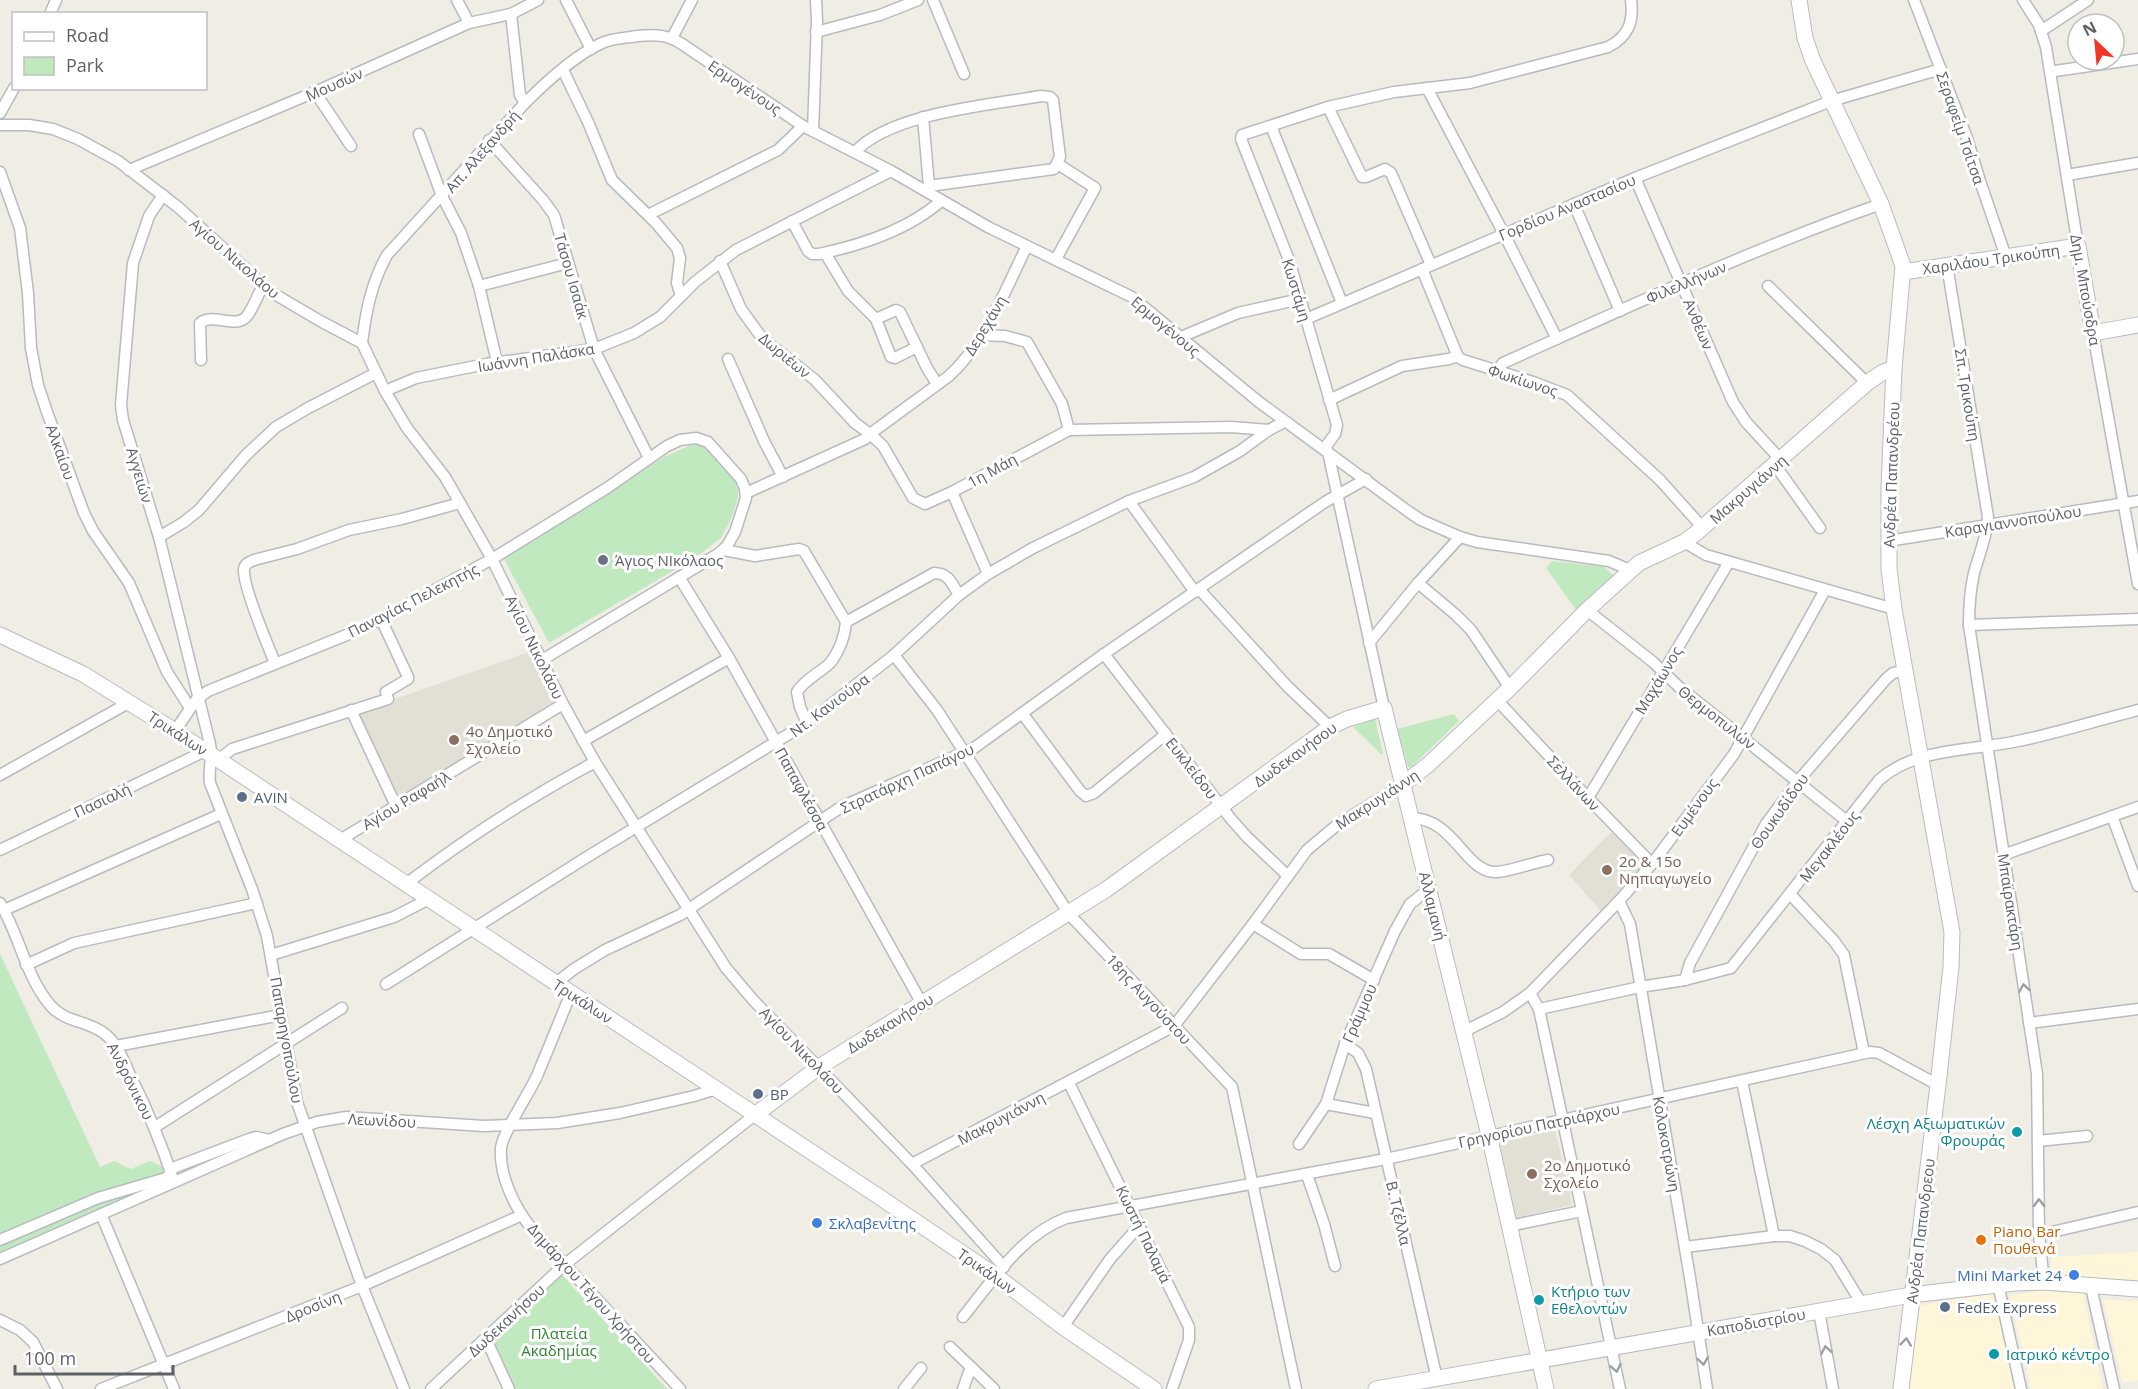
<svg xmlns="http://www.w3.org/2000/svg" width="2138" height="1389" font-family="'Open Sans',sans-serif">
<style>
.commercial{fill:#fff6da}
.education{fill:#e2dfd5}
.green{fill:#c0e9c0}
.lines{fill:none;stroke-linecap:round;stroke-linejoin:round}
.street-casing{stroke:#b7bbbf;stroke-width:13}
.secondary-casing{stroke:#b8bcc1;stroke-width:17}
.street{stroke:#fff;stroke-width:10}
.secondary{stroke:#fff;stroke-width:15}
.oneway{stroke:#9da0a3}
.worship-dot{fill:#6b7280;stroke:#fff;stroke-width:2}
.education-dot{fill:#8d6e63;stroke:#fff;stroke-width:2}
.service-dot{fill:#5c6f8a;stroke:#fff;stroke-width:2}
.culture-dot{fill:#0f9aa8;stroke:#fff;stroke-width:2}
.shop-dot{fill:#3f7fe0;stroke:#fff;stroke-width:2}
.food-dot{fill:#e8710a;stroke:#fff;stroke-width:2}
.labels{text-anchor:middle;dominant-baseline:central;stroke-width:6;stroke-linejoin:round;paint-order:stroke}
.street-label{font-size:15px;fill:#5c6166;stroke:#fff}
.worship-label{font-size:15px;fill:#5b616d;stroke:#fff;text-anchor:start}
.education-label{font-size:15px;fill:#785e54;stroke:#fff;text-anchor:start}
.service-label{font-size:15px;fill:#4e5e75;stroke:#fff;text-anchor:start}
.culture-label{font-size:15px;fill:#0d838f;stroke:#fff;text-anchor:start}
.shop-label{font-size:15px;fill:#366cbe;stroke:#fff;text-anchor:start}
.food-label{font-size:15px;fill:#c56008;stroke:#fff;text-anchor:start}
.park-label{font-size:15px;fill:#2f8332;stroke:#fff}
</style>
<rect width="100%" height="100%" fill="#f0ede5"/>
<!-- commercial -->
<g class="commercial">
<path d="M2138 1252V1280L2050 1276 2052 1257Z"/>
<path d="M2042 1290 2083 1293 2103 1389H2031L2010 1296Z"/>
<path d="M1994 1293 2014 1389H1907L1916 1306Z"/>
<path d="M2103 1300 2138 1301V1380L2123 1383Z"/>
</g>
<!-- education -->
<g class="education">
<path d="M532 651 557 702 398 797 358 712Z"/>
<path d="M1611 832 1645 865 1602 912 1569 875Z"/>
<path d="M1555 1130 1572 1205 1510 1219 1493 1144Z"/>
</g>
<!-- green -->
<g class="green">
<path d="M691 445H698L707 448 735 482 738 490V498L732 517 721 538 695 558 549 643 504 559 664 457Z"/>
<path d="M1552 561 1604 567 1614 576 1577 611 1546 568Z"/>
<path d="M1454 714 1459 721 1411 767H1408L1397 729Z"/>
<path d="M1375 719 1383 753 1382 755 1353 727Z"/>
<path d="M0 954 100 1167 114 1161 131 1169 150 1161 163 1167 165 1183 0 1255Z"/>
<path d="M562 1275 667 1389H516L494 1340Z"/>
</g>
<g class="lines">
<!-- street casing -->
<g class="street-casing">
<g id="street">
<path d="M457 0 469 23"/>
<path d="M566 0 591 49"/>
<path d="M933 0 964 74"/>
<path d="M1914 0 1967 138 1980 181 2006 257"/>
<path d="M2023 0 2039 25 2046 47 2078 246"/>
<path d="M50 14 56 0"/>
<path d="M511 14 520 95 525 103"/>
<path d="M2041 31 2088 0"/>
<path d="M816 32 880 15 918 0"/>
<path d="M672 38 692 0"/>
<path d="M563 70 588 122 612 180 656 223 677 248 680 258 677 283 681 296"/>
<path d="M2051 74 2055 71 2138 59"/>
<path d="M1427 88 1504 234 1557 339"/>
<path d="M315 92 351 146"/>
<path d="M1328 107 1362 177H1366L1385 169 1391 173 1431 265"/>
<path d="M0 113 14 88"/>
<path d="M923 117 929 186"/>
<path d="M0 125H29L53 129 78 139 118 161 178 207 271 292 322 322 362 343 385 391 407 428 445 477 460 503 492 559 563 704 595 762 726 968 754 1001 912 1164 1004 1267"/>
<path d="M1271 126 1342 303"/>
<path d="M813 131 817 21 816 0"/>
<path d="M419 134 442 196 461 233 479 286 497 362"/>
<path d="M489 140 543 200 554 215 594 349 649 458"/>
<path d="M855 152C890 113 991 105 1041 96L1050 97 1053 100 1060 157 1054 169 929 186 926 191"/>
<path d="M129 170 315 92 469 23 511 14 538 0"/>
<path d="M0 172 20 228 28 293 31 348 38 385 47 412 84 513 93 531 129 583 167 672 190 708"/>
<path d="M2067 175 2138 163"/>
<path d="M1635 178 1733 402 1746 422 1781 460"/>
<path d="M163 195 149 216 133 263 121 405 123 420 159 537 210 744C213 758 208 769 210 783L252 889 267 936 297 1102 362 1286 404 1389"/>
<path d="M1574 204 1620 311"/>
<path d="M648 215 778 150 803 126"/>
<path d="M792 221 808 251 812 254H819C862 245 908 230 941 201"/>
<path d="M825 253 848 291 876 319 896 310 900 312 927 368 937 384"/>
<path d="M1056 259 1095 188 1058 164"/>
<path d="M720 261 741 309 762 338 815 380 855 423 870 434 949 376C986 342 1005 290 1027 246"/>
<path d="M1947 265 1988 517C1987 536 1979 555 1974 573 1970 590 1969 608 1969 625L2037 1074 2039 1235 2044 1282"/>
<path d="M1422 269 1458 357 1463 360 1533 382 1567 395 1660 480 1703 528"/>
<path d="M479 286 568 263"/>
<path d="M1768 286 1867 383"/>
<path d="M876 319 891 357 895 358 917 347"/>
<path d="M1306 319 1635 178 1831 101 1941 69"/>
<path d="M2093 333 2138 584"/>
<path d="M981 335 1005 336 1027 342 1062 404 1069 430"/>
<path d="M1181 337 1238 313 1300 299"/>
<path d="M362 343C366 311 371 284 387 255L525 103C544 84 577 54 602 43 613 38 626 38 638 36 655 34 668 35 682 44L803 126 891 171 988 227 1132 297 1259 402 1409 512 1421 520 1460 537 1477 542 1609 561 1630 570"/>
<path d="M728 359 764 441 783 477"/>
<path d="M201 360 200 323C213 312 236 330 247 316 253 308 258 295 263 285"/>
<path d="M1497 371 1503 363C1628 307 1752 249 1881 204"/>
<path d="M385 391 416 378 486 364 594 349 634 333 660 317 695 282 736 250 891 171"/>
<path d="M1329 400 1402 366 1449 359 1457 356"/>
<path d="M1324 449 1335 434 1337 425 1289 260 1241 139 1242 135 1328 107 1394 92 1470 83 1608 47C1628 37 1634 22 1631 0"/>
<path d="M1328 452 1384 708"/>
<path d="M1775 465 1820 528"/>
<path d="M952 492 988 574"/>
<path d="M746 493 865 439 870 434 883 446 913 498 925 504 952 492 1069 430 1231 427 1269 430 1284 422"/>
<path d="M1129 501 1195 592"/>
<path d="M159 537 184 522 199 510 246 455 276 427 308 408 376 373"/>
<path d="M1888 541 2138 501"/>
<path d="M1684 542 1706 555 1894 609"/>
<path d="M724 550 755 556 799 549 804 551 846 622C845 636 839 652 830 663 820 673 805 679 797 692L800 707 807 723"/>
<path d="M679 577 729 658 921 1002"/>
<path d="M1418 583 1456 615 1471 630 1510 688"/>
<path d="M1199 589 1287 686 1330 727"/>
<path d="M1587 610 1653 662 1679 687 1848 822"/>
<path d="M846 622 934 573C949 573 952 584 959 595"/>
<path d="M1969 625 2138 619"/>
<path d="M1369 643 1418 583 1460 537"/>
<path d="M1104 654 1231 819 1247 837 1288 876"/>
<path d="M894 655 937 710 1069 914 1232 1087 1296 1389"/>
<path d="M275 663C268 646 242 584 244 569 245 563 250 562 254 560L297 549 349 530 402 519 460 503"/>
<path d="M1497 700 1588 798 1652 864"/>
<path d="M351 710 396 806"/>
<path d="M1022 713 1080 791 1086 796 1094 793 1166 734"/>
<path d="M175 731 196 700 208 691 354 632 381 619 492 559 607 488 667 446 680 440 696 438 708 442 741 479 745 489 746 498 735 532 727 546 718 554 542 660"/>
<path d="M583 741 729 658"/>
<path d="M218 760 232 749 388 699 386 692 408 679V677L381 619"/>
<path d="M0 775 130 702"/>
<path d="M1588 798 1729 562"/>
<path d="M2112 816 2138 886"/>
<path d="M1410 818C1453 817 1465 871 1494 872 1506 873 1534 862 1548 860"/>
<path d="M340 840 563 704"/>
<path d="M0 850 205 751"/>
<path d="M2003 855 2138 807"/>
<path d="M406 884C466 838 528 798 595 762"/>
<path d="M1791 895 1834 941 1844 955 1864 1053"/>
<path d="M1619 901 1630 924 1690 1278 1707 1389"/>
<path d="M0 903C20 936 25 975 50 1005 65 1023 88 1020 105 1034 118 1044 124 1062 131 1077 148 1111 162 1145 174 1182"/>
<path d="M4 910 221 814"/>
<path d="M1253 924 1301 954H1329L1374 980"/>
<path d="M271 955 394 917 429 899"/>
<path d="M26 965 74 943 257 903"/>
<path d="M1685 980 1690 963 1766 824 1798 781 1886 679 1893 673 1906 670"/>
<path d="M556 983 574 969 605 950 680 915 841 807 974 748 1104 654 1325 502 1366 479"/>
<path d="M386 984 587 857 807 723 894 655 959 595 988 574 1033 548 1129 501 1194 477 1240 451 1269 430"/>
<path d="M571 993C559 1022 548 1050 536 1078 528 1095 502 1134 501 1148 499 1176 515 1208 532 1229L680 1389"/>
<path d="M1530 993 1539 1009 1620 1389"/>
<path d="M1539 1009 1640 987 1685 980 1731 968 1879 780C1916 747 1972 751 2018 741 2058 733 2098 720 2138 710"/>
<path d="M2029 1023 2138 1009"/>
<path d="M1463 1032 1503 1012 1530 993 1619 901 1652 864 1734 754 1825 590"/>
<path d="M1345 1044 1358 1053 1366 1069 1437 1379"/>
<path d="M116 1046 281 1015"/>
<path d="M1742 1081 1774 1236"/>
<path d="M1069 1083 1189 1327V1340L1172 1389"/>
<path d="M1326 1104 1375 1113"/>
<path d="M155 1127 342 1008"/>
<path d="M2038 1141 2087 1136"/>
<path d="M1299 1144 1326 1104 1345 1044 1395 931 1410 904 1429 889"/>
<path d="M912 1164 1174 1026 1253 924 1307 850 1337 825 1402 785"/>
<path d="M170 1169 249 1139 256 1137 270 1140"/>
<path d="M1307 1175 1324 1224 1335 1266"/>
<path d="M101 1214 174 1389"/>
<path d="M1509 1226 1582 1211"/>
<path d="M2039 1235 2138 1212"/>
<path d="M0 1240 98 1198 166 1178 168 1176"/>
<path d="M1685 1247 1774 1236H1790L1805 1241 1821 1249 1835 1260 1862 1304"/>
<path d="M0 1259 283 1134 317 1122 346 1117 484 1126 557 1123 620 1113 694 1096 716 1089"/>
<path d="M1998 1284 2021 1389"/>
<path d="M2091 1287 2114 1389"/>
<path d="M1819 1311 1833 1389"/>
<path d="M963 1317C993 1280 1021 1235 1066 1218L1386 1159 1870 1052 1879 1053 1938 1085"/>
<path d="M0 1320 20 1330 33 1342 57 1389"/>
<path d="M1063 1327 1110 1259 1140 1225"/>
<path d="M486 1339 509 1389"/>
<path d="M950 1347 994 1389"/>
<path d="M101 1389 362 1286 522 1215"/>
<path d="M431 1389 564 1265 756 1114"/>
<path d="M904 1389 921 1368"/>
<path d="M963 1389 971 1367"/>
</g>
</g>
<!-- secondary casing -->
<g class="secondary-casing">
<g id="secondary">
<path d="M1799 0 1805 38 1813 61 1881 204 1903 266 1894 368 1889 488V569L1894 609 1952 932 1951 967 1938 1085 1901 1389"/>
<path d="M1903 272 2078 246 2093 333 2138 325"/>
<path d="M0 635 83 674 175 731 881 1198 996 1276 1063 1327 1154 1389"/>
<path d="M1402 785 1429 764 1510 688 1587 610 1639 563 1684 542 1695 534 1867 383 1883 372 1894 368"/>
<path d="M756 1114 819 1067 1107 889 1330 727 1347 719 1384 708 1489 1135 1546 1389"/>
<path d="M1376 1389 1911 1295 2015 1283 2044 1282 2138 1289"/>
</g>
</g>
<!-- street -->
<use href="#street" class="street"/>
<!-- secondary -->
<use href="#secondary" class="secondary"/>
</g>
<!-- one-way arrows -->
<defs><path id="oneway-chevron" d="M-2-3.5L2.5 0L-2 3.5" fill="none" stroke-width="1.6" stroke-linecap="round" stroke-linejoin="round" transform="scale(1.5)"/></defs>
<g class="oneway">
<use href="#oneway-chevron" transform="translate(2024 988) rotate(-99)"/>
<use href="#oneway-chevron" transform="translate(2039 1203) rotate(-91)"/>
<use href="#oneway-chevron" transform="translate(1906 1342) rotate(-84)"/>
<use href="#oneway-chevron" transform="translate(1826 1350) rotate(-100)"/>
<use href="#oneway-chevron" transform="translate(1703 1361) rotate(82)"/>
<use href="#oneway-chevron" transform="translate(1616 1368) rotate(78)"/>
</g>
<!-- markers -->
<circle class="worship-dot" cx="603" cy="560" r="6"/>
<g class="education-dot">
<circle cx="454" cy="740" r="6"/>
<circle cx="1607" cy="870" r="6"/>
<circle cx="1532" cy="1174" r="6"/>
</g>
<g class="service-dot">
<circle cx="242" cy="797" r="6"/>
<circle cx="758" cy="1094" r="6"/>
<circle cx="1945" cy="1307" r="6"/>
</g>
<g class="culture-dot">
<circle cx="2017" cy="1132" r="6"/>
<circle cx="1539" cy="1300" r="6"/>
<circle cx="1994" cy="1354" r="6"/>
</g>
<g class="shop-dot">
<circle cx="817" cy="1223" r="6"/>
<circle cx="2074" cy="1275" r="6"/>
</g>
<circle class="food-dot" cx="1981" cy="1240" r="6"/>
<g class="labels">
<!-- street labels -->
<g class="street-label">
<text transform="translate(334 84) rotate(-24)">Μουσών</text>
<text transform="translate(745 87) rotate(34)">Ερμογένους</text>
<text transform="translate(1961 128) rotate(71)">Σεραφείμ Τσίτσα</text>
<text transform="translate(482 151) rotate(-49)">Απ. Αλεξανδρή</text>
<text transform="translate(1567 207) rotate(-23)">Γορδίου Αναστασίου</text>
<text transform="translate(235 258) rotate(41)">Αγίου Νικολάου</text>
<text transform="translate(1991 259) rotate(-8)">Χαριλάου Τρικούπη</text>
<text transform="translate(572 276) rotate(74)">Τάσου Ισαάκ</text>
<text transform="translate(1686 282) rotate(-23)">Φιλελλήνων</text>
<text transform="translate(1297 290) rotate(73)">Κωστάμη</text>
<text transform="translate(2086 290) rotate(80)">Δημ. Μπούσδρα</text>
<text transform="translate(1699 324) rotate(67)">Ανθέων</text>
<text transform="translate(985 325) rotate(-59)">Δερεχάνη</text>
<text transform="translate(1166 326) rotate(40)">Ερμογένους</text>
<text transform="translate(785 355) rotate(40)">Δωριέων</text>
<text transform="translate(536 357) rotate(-9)">Ιωάννη Παλάσκα</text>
<text transform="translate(1523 380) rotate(18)">Φωκίωνος</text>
<text transform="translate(1968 395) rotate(81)">Σπ. Τρικούπη</text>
<text transform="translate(61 452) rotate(70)">Αλκαίου</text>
<text transform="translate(992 470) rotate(-29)">1η Μάη</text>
<text transform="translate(140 475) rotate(73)">Αγγειών</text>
<text transform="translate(1891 475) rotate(-88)">Ανδρέα Παπανδρέου</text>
<text transform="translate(1748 489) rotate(-41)">Μακρυγιάννη</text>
<text transform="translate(2013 521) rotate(-9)">Καραγιαννοπούλου</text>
<text transform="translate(413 600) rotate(-27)">Παναγίας Πελεκητής</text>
<text transform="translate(535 647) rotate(64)">Αγίου Νικολάου</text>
<text transform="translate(1658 680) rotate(-59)">Μαχάωνος</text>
<text transform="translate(829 705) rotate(-37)">Ντ. Κανιούρα</text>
<text transform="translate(1717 717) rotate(38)">Θερμοπυλών</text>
<text transform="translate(178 733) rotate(33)">Τρικάλων</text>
<text transform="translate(1295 754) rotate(-36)">Δωδεκανήσου</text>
<text transform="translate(1192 768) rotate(52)">Ευκλείδου</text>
<text transform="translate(907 778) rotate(-25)">Στρατάρχη Παπάγου</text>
<text transform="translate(1574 783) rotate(47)">Σελλάνων</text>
<text transform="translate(802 789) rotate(61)">Παπαφλέσσα</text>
<text transform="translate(1377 799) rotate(-33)">Μακρυγιάννη</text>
<text transform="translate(102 800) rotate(-25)">Πασιαλή</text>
<text transform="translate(406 800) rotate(-31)">Αγίου Ραφαήλ</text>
<text transform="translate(1694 807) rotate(-54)">Ευμένους</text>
<text transform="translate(1779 811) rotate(-55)">Θουκυδίδου</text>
<text transform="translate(1829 846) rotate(-52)">Μεγακλέους</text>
<text transform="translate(2011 902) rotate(81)">Μπαϊρακτάρη</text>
<text transform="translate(1433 906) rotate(76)">Αλλαμανή</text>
<text transform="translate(1149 999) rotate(47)">18ης Αυγούστου</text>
<text transform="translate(583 1001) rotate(33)">Τρικάλων</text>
<text transform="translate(1359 1013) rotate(-66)">Γράμμου</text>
<text transform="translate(890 1023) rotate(-32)">Δωδεκανήσου</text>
<text transform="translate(287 1040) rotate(80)">Παπαρηγοπούλου</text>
<text transform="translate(802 1050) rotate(46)">Αγίου Νικολάου</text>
<text transform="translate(131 1081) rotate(63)">Ανδρόνικου</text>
<text transform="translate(1001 1118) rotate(-28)">Μακρυγιάννη</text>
<text transform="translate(382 1120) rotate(3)">Λεωνίδου</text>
<text transform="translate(1539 1125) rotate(-12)">Γρηγορίου Πατριάρχου</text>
<text transform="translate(1667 1144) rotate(80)">Κολοκοτρώνη</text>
<text transform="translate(1399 1213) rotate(77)">Β. Τζέλλα</text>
<text transform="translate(1920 1231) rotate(-83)">Ανδρέα Παπανδρεου</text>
<text transform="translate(1144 1234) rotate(64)">Κωστή Παλαμά</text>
<text transform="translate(987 1271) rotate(35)">Τρικάλων</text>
<text transform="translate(592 1293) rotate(48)">Δημάρχου Τέγου Χρήστου</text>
<text transform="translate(313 1306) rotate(-22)">Δροσίνη</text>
<text transform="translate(506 1320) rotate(-43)">Δωδεκανήσου</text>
<text transform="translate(1756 1322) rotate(-10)">Καποδιστρίου</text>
</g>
<!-- worship labels -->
<g class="worship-label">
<text x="615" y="560">Άγιος ΝΙκόλαος</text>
</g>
<!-- education labels -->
<g class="education-label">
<text x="466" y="731">4ο Δημοτικό<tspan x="466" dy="17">Σχολείο</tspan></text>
<text x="1619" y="861">2ο &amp; 15ο<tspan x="1619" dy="17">Νηπιαγωγείο</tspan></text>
<text x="1544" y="1165">2ο Δημοτικό<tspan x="1544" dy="17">Σχολείο</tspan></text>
</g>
<!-- service labels -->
<g class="service-label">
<text x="254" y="797">AVIN</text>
<text x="770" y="1094">BP</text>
<text x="1957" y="1307">FedEx Express</text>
</g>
<!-- culture labels -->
<g class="culture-label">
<text x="2005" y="1123" text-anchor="end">Λέσχη Αξιωματικών<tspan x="2005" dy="17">Φρουράς</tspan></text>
<text x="1551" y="1291">Κτήριο των<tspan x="1551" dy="17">Εθελοντών</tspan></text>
<text x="2006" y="1354">Ιατρικό κέντρο</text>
</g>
<!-- shop labels -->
<g class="shop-label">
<text x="829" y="1223">Σκλαβενίτης</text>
<text x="2062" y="1275" text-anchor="end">Mini Market 24</text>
</g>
<!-- food labels -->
<g class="food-label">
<text x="1993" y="1231">Piano Bar<tspan x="1993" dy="17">Πουθενά</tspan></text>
</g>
<!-- park labels -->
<g class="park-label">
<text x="559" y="1333">Πλατεία<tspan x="559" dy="17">Ακαδημίας</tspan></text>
</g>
</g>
<!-- legend -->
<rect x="12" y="12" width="195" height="78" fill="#ffffff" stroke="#bec0c2" stroke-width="1.5"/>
<rect x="24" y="32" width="30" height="9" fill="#ffffff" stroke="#bec0c2" stroke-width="1.5"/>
<text x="66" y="42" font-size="18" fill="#5c6166">Road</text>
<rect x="24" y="57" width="30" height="18" fill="#c0e9c0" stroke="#bec0c2" stroke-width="1.5"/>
<text x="66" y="72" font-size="18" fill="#5c6166">Park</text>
<!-- north arrow -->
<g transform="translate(2096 42) rotate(334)"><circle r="28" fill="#ffffff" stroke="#bec0c2" stroke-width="1.5"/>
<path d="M0-4.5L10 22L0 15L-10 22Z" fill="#f43626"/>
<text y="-9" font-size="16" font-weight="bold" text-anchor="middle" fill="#5c6166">N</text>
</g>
<!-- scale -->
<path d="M15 1365v9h158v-9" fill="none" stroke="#5c6166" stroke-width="3"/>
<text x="24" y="1365" font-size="18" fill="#5c6166" stroke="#ffffff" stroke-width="4.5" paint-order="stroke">100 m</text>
</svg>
